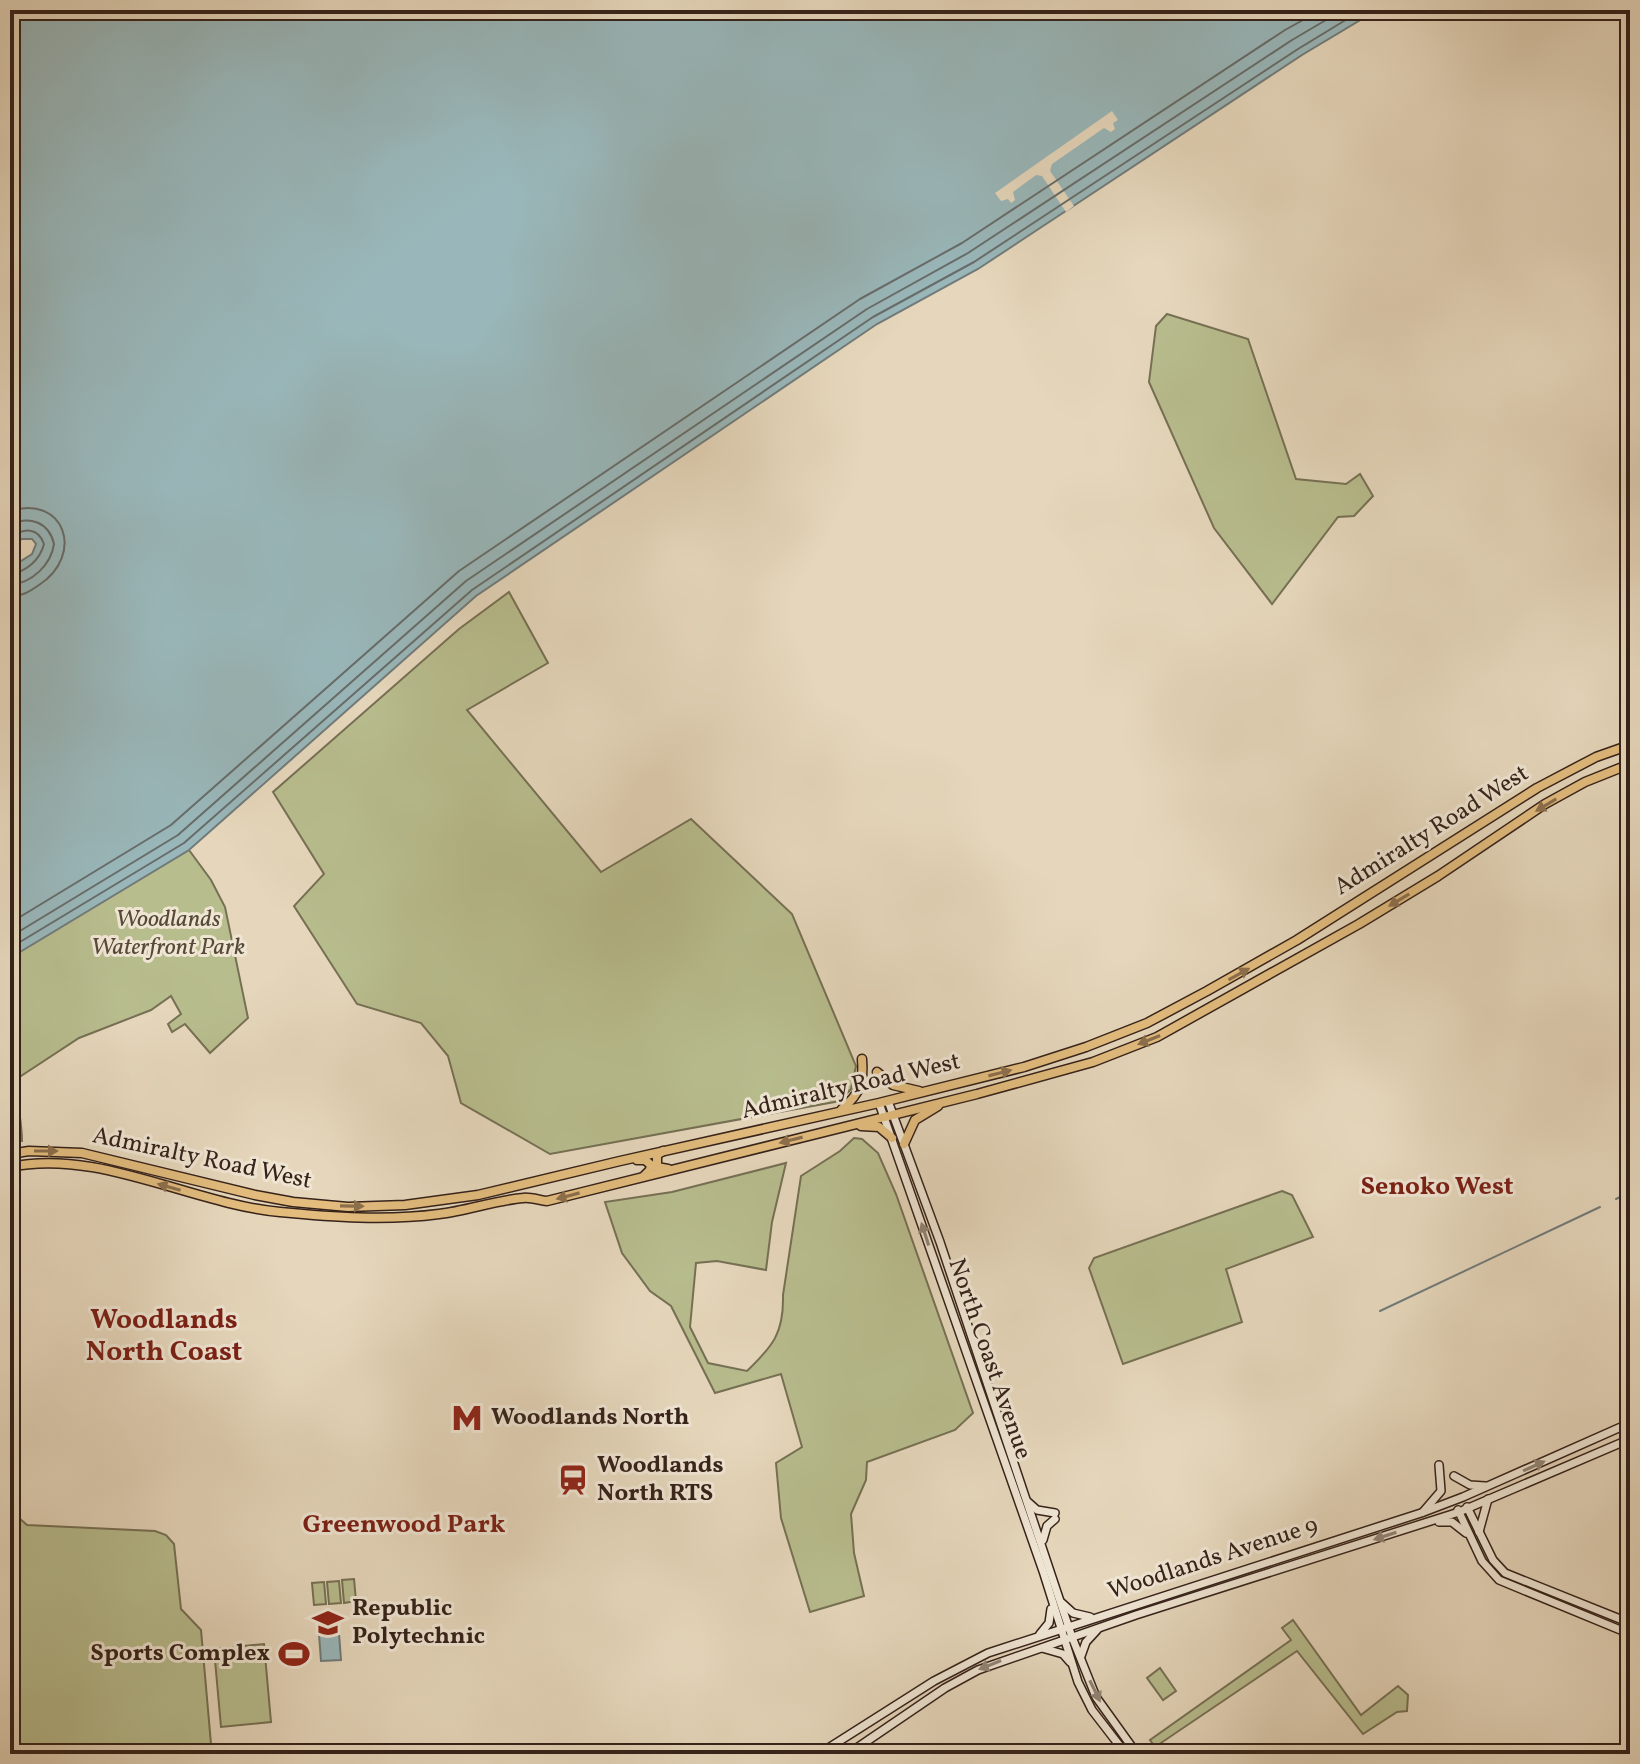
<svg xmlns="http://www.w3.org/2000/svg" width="1640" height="1764" font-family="Vollkorn,serif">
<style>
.green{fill:#b8bd8e;stroke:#767054;stroke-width:2}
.water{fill:#99b7ba;stroke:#717b7a;stroke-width:2}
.pier{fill:#e6d7bc}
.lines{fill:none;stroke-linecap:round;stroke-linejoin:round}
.shore{stroke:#676c6a;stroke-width:2}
.stream{stroke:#717b7a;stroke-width:2}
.secondary-casing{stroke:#35221a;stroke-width:10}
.primary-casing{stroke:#35221a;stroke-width:11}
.secondary{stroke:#efe5d3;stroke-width:7}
.primary{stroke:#e3bc7e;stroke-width:8}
.oneway{fill:#8c6f4c}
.oneway2{fill:#928476}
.labels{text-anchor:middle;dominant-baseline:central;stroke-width:6;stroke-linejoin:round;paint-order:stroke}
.street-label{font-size:24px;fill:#35221a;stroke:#efe5d3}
.park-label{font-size:24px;font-style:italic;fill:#564937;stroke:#efe5d3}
.poi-label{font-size:24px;font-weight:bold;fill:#35221a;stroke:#efe5d3;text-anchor:start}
.neighbourhood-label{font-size:26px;font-weight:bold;fill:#7a1f14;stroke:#efe5d3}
.quarter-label{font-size:28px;font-weight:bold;fill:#7a1f14;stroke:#efe5d3}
</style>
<rect width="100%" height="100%" fill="#e6d7bc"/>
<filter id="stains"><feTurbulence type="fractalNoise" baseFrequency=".0025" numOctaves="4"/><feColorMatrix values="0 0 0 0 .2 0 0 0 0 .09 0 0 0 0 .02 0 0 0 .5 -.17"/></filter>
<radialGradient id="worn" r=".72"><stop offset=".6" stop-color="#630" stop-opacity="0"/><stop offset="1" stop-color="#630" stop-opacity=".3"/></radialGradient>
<!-- green -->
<g class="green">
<path d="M1167 314 1248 339 1296 479 1346 484 1360 474 1373 496 1354 516 1338 517 1272 604 1214 528 1149 382 1156 326Z"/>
<path d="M509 592 548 663 467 710 601 872 691 819 792 914 856 1066 851 1089 840 1101 550 1154 461 1103 448 1056 421 1023 357 1004 294 906 324 874 273 792 459 629Z"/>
<path d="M189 850 211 880 225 907 248 1018 210 1053 185 1024 172 1032 168 1024 181 1014 171 996 151 1010 79 1038 18 1078C15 1099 22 1119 22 1141L10 1140V957Z"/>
<path d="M854 1138 862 1139 878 1153 896 1194 973 1413 955 1430 867 1462 866 1480 851 1514 854 1553 864 1596 810 1612 781 1518 776 1463 802 1447 781 1374 715 1393 671 1306 650 1291 622 1253 605 1202 672 1192 786 1163 772 1222 766 1270 717 1261 696 1263 690 1327 708 1363 747 1371C773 1346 784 1333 783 1295L801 1176 840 1151Z"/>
<path d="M1282 1191 1292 1195 1313 1237 1226 1269 1242 1322 1123 1364 1089 1268 1094 1258Z"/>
<path d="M10 1510 27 1525 155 1531 166 1535 174 1544 181 1609 201 1630 211 1744 221 1754H10Z"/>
<path d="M354 1579 356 1601 344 1603 342 1580Z"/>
<path d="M339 1581 341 1603 329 1604 327 1582Z"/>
<path d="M324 1582 326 1604 314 1605 312 1583Z"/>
<path d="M1293 1620 1361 1715 1398 1686 1408 1695 1407 1711 1397 1712 1363 1734 1297 1651 1155 1747 1150 1740 1291 1640 1282 1628Z"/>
<path d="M264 1644 271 1722 221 1727 214 1649Z"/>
<path d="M1160 1668 1176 1691 1163 1700 1147 1678Z"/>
</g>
<!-- water -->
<g class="water">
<path d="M10 10H1377L1302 55 978 269 877 324 476 596 189 850 10 958V568L32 554 36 544 32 539H22L10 546Z"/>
<path d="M338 1620 341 1660 321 1661 318 1621Z"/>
</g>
<!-- pier -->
<path class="pier" d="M1112 111 1118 120 1113 123 1115 129 1111 132 1104 128 1052 164 1050 171 1074 206 1066 212 1042 176 1036 175 1013 192 1015 200 1011 203 1008 199 1001 201 995 193Z"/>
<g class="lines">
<!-- shore -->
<g class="shore">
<path d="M10 511C65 494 85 555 39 585 29 592 22 596 10 597"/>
<path d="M10 525C29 515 49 522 54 544 51 565 32 583 10 585"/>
<path d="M10 537C24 528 38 527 44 544 40 560 26 572 10 574"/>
<path d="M10 923 171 825 459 571 860 299 962 243 1285 30 1321 10"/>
<path d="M10 937 178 835 466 581 867 309 968 253 1292 40 1343 10"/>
<path d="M10 948 184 843 472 590 873 317 974 262 1298 49 1362 10"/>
</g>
<!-- stream -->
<g class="stream">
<path d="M1616 1199 1630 1192"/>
<path d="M1380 1311 1600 1207"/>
</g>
<!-- secondary casing -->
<g class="secondary-casing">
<g id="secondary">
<path d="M888 1101 940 1242 1072 1637 1096 1697 1137 1754"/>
<path d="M879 1103 1043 1571 1078 1682 1092 1710 1126 1754"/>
<path d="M1454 1476 1470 1485 1485 1486"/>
<path d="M1028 1502 1037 1510 1055 1513"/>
<path d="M1467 1507 1493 1560 1505 1573 1630 1623"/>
<path d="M1458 1510 1482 1561 1499 1580 1630 1634"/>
<path d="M1423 1512 1441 1491 1439 1465"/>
<path d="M1439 1522H1452L1466 1533"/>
<path d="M1479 1532 1488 1499"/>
<path d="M1043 1540 1047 1526 1055 1519"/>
<path d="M1062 1603 1073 1613 1090 1617"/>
<path d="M1040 1634 1049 1623 1051 1609"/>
<path d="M1042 1648 1063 1654 1070 1662"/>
<path d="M1081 1656 1086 1642 1097 1630"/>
<path d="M819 1754 934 1681 988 1653 1421 1513 1463 1497 1630 1423"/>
<path d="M848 1754 945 1688 978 1670 1136 1615 1459 1512 1630 1439"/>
</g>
</g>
<!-- primary casing -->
<g class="primary-casing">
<g id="primary">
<path d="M877 1072 893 1085 919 1091"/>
<path d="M842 1109C860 1094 864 1082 862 1059"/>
<path d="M861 1126 879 1127 892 1138"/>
<path d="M904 1144 915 1120 938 1106"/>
<path d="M663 1151 657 1155V1167L668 1169"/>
<path d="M10 1154 29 1151 82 1153 255 1195 293 1202 348 1207 405 1205 478 1195 620 1161 879 1103 1024 1067 1086 1047 1147 1023 1207 991 1297 940 1537 788 1596 757 1630 745"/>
<path d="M637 1160H645L651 1165 650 1170 644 1176"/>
<path d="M10 1167C98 1148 192 1204 280 1212 332 1217 386 1221 439 1214 466 1211 497 1200 523 1198 530 1197 539 1200 547 1201L977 1094 1093 1062 1157 1037 1359 924 1438 876 1545 804 1585 782 1630 764"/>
</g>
</g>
<!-- secondary -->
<use href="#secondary" class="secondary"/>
<!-- primary -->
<use href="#primary" class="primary"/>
</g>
<!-- one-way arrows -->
<defs><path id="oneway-solid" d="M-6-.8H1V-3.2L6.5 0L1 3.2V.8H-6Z" transform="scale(2)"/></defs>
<g class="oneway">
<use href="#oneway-solid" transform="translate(1546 805) rotate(149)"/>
<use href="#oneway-solid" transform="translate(1399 900) rotate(149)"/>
<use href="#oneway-solid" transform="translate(1239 974) rotate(-29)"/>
<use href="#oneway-solid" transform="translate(1149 1040) rotate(158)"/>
<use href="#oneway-solid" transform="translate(1000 1073) rotate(-14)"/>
<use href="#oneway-solid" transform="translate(791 1140) rotate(166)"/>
<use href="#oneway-solid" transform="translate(46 1151)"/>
<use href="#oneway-solid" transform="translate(169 1187) rotate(-164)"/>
<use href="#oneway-solid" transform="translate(568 1196) rotate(165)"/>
<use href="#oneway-solid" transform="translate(352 1206) rotate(1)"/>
</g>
<g class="oneway2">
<use href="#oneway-solid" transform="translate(925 1234) rotate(-108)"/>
<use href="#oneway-solid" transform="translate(1534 1466) rotate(-24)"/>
<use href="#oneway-solid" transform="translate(1385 1536) rotate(162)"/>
<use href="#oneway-solid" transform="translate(990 1665) rotate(158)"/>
<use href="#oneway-solid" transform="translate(1095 1691) rotate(64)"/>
</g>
<!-- icons -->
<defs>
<g id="metro-bare" transform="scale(2.4)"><path d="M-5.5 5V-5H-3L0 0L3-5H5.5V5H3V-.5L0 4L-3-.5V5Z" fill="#8f2418" stroke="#efe5d3" stroke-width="2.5" paint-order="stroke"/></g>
<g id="station-bare" transform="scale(2.4)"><path d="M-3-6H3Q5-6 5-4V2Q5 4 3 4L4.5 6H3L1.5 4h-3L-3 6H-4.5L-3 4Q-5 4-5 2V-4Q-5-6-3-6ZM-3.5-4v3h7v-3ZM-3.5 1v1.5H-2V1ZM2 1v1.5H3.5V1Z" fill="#8f2418" stroke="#efe5d3" stroke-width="2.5" paint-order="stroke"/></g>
<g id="university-bare" transform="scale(2.4)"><path d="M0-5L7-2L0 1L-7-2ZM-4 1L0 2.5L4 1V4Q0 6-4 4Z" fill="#8f2418" stroke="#efe5d3" stroke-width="2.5" paint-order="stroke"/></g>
<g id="stadium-bare" transform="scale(2.4)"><path d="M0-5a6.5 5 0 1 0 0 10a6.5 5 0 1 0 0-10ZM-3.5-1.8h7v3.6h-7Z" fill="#8f2418" stroke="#efe5d3" stroke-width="2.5" paint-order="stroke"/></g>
</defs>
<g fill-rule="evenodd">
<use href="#metro-bare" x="467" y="1418"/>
<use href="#station-bare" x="573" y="1480"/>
<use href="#university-bare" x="328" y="1623"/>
<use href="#stadium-bare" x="294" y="1654"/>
</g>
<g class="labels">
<!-- street labels -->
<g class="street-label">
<text transform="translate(1432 831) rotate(-32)">Admiralty Road West</text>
<text transform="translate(851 1087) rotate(-13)">Admiralty Road West</text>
<text transform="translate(202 1159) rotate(12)">Admiralty Road West</text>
<text transform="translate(989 1359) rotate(71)">North Coast Avenue</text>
<text transform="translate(1213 1559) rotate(-18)">Woodlands Avenue 9</text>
</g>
<!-- park labels -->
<g class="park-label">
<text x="168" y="920">Woodlands<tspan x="168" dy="28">Waterfront Park</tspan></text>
</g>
<!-- poi labels -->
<g class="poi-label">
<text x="491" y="1418">Woodlands North</text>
<text x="597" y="1466">Woodlands<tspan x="597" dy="28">North RTS</tspan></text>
<text x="352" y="1609">Republic<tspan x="352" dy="28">Polytechnic</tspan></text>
<text x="270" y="1654" text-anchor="end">Sports Complex</text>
</g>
<!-- neighbourhood labels -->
<g class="neighbourhood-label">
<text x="1437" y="1187">Senoko West</text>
<text x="404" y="1525">Greenwood Park</text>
</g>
<!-- quarter labels -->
<g class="quarter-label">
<text x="164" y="1320">Woodlands<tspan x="164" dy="32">North Coast</tspan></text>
</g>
</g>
<!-- margin -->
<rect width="1640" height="1764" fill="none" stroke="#e6d7bc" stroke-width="40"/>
<rect x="12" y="12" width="1616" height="1740" fill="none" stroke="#35221a" stroke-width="4"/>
<rect x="20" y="20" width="1600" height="1724" fill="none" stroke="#35221a" stroke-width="2"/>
<rect width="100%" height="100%" filter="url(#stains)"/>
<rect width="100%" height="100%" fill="url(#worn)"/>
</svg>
